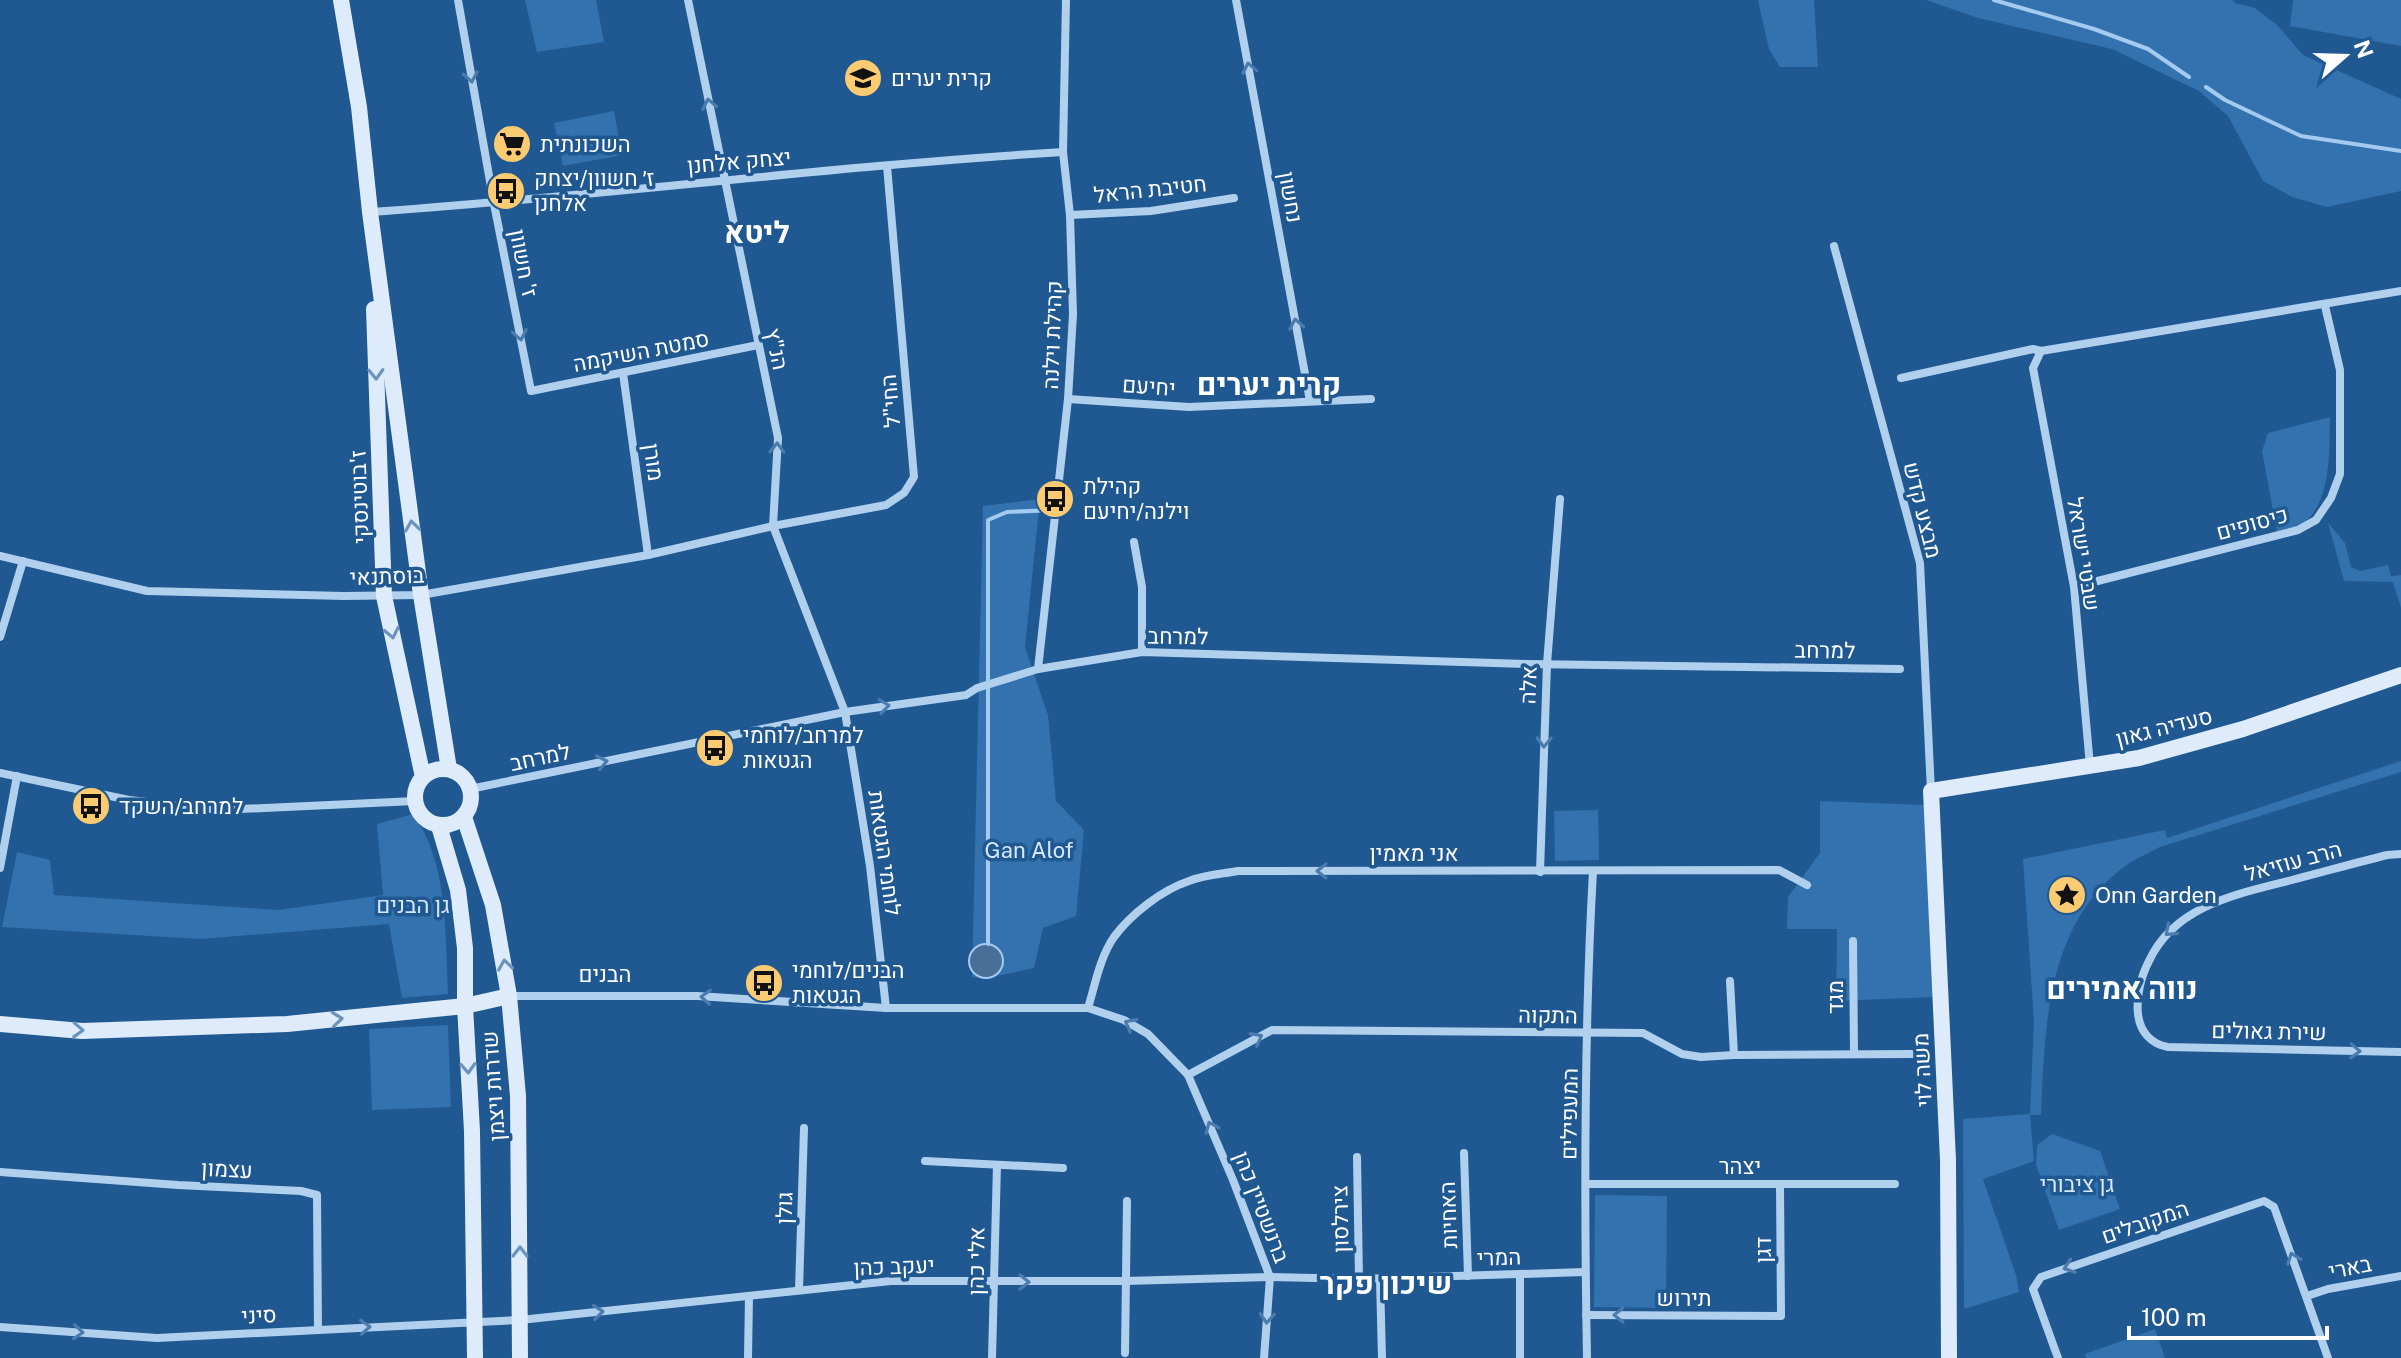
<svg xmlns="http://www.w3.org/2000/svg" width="2401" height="1358" font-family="'Public Sans',Heebo,sans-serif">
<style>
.green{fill:#3372ae}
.water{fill:#486f98;stroke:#a4cbef;stroke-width:2}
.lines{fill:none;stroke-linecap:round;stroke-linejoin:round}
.stream{stroke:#a4cbef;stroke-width:4}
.street{stroke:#b0d0ed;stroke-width:8}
.secondary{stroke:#ddebfa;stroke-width:16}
.oneway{stroke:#4b7cad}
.oneway2{stroke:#6c93bb}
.labels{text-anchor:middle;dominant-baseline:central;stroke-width:7;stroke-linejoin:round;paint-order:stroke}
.poi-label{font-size:22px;fill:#fff;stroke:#205891;text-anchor:start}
.street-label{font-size:22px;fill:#fff;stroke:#205891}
.park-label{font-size:22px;fill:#d6e8fa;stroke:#205891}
.district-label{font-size:30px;font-weight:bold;fill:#fff;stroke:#205891}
</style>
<rect width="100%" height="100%" fill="#205891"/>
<!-- green -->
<g class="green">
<path d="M525 0H596L604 42 537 52Z"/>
<path d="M1758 0H1814L1818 67H1780L1769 49Z"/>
<path d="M1926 0H2232L2235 3 2255 8 2277 25 2303 55 2401 99V191L2327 207 2292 197 2263 181 2228 116 2199 91 2112 49 1978 18Z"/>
<path d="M2293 0H2401V46L2290 26Z"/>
<path d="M614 111 622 155 563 166 554 123Z"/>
<path d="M2330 417C2329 448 2332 498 2306 521 2298 528 2286 529 2277 532L2262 451 2268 433Z"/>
<path d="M1040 499 1025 647 1048 715 1056 801 1084 830 1076 916 1043 928 1034 968 987 978 972 977 983 506Z"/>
<path d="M2328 523 2345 543 2351 567 2360 571 2388 565 2391 576 2401 575V608L2393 582 2344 581Z"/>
<path d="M2401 761V772L2160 847C2149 853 2137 858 2128 864 2046 922 2045 1026 2041 1115H2030L2034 1161 1983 1179 2016 1275 2019 1292 1964 1309 1963 1119 2030 1114 2034 1021 2023 859 2165 830 2167 838Z"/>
<path d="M1820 801 1925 805 1934 997 1836 1001 1837 929H1787L1788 897 1820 853Z"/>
<path d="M1598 810 1599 860 1555 861 1554 811Z"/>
<path d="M413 814C449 863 445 936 448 994L402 998 389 924 200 939 2 927 17 852 50 860 54 895 279 910 383 895 377 824Z"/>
<path d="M448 1025 451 1107 372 1110 369 1029Z"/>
<path d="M2052 1134 2100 1151 2120 1209 2059 1230 2036 1165 2037 1145Z"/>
<path d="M1595 1195 1667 1196 1666 1308 1594 1307Z"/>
<path d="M2155 1329 2165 1358H2086L2085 1354Z"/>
</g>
<!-- water -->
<circle class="water" cx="986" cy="961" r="17"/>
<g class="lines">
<!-- stream -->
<g class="stream">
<path d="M1994 0 2094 29 2148 49 2189 77"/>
<path d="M2206 87 2225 100 2301 136 2401 151"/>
<path d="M988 944V520L1007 512 1055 510"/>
</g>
<!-- street -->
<g class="street">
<path d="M458 0 494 204 531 391 758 345"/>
<path d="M688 0 778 438 773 526 845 712 870 866 886 1008"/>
<path d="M1236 0 1310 401"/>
<path d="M371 212C602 196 832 166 1063 152"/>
<path d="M1070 215 1151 211 1234 198"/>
<path d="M1834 246 1920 563 1931 791"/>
<path d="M2041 351 2033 368 2074 587 2090 766"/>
<path d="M623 373 648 555"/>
<path d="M1901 378 2033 349 2041 351 2401 291"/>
<path d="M1068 399 1189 407 1371 399"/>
<path d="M1134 542 1142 587V652"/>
<path d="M0 556 147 591 344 596 421 595 648 555 773 526 886 505 904 493 914 477 887 166"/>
<path d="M2074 587 2298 530 2316 520 2331 498 2340 474V370L2325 306"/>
<path d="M0 637 23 561"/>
<path d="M1038 669 1068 399 1073 314 1070 215 1063 152 1066 0"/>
<path d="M0 773 129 800 220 810 415 801"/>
<path d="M470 789 845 712 966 695 977 688 1038 669 1142 652 1528 664 1900 669"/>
<path d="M2401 854 2387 855C2355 863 2323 872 2292 880 2238 894 2175 905 2149 961 2141 976 2136 997 2138 1014 2140 1032 2151 1044 2168 1047L2401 1052"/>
<path d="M0 868 17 776"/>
<path d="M1540 872 1547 664 1560 499"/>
<path d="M1853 941 1854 1053"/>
<path d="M1730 981 1734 1055"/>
<path d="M509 996H697L886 1008H1088L1124 1020 1148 1034 1188 1075 1233 1180 1270 1277 1264 1358"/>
<path d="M1088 1008C1095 985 1100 957 1114 937 1131 914 1162 890 1189 881 1204 875 1222 874 1238 871L1779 870 1807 885"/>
<path d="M1188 1075 1272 1030 1643 1033 1682 1054 1701 1057 1734 1055 1913 1054"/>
<path d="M1464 1153 1468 1276"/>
<path d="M1357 1157 1359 1279"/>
<path d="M925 1161 1063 1168"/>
<path d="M0 1172 178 1185 301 1191 317 1195 318 1330"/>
<path d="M1586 1184H1895"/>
<path d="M1380 1279 1382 1358"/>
<path d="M799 1290 804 1128"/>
<path d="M2307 1296 2328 1289 2401 1276"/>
<path d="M1586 1315 1781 1316 1780 1184"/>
<path d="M0 1327 157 1338 520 1320 891 1281H1125L1270 1277 1359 1279 1585 1272"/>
<path d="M1125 1353 1127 1201"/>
<path d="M748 1358 749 1296"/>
<path d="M992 1358 997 1165"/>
<path d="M1520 1358V1274"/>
<path d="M1587 1358C1584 1196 1584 1033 1593 871"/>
<path d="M2058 1358 2033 1289 2041 1277 2264 1201 2274 1207 2328 1358"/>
</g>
<!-- secondary -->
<g class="secondary">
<path d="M341 0 359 107 370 212 421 595 449 769"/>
<path d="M374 309 384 596 423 777"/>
<circle cx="443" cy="797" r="28"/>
<path d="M464 817 493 905 509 996 518 1096 520 1358"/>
<path d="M439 826 458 890 465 948V1006L472 1131 475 1358"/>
<path d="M0 1024 82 1031 287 1024 465 1006 509 996"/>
<path d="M1949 1358 1948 1160 1931 791 2139 758 2243 729 2401 675"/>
</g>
</g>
<!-- one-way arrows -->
<defs><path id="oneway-chevron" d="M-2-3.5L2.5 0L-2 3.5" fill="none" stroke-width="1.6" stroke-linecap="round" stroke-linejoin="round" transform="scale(2)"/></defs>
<g class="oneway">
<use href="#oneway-chevron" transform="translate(1249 68) rotate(-101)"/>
<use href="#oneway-chevron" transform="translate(471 77) rotate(80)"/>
<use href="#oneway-chevron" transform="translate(709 104) rotate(-101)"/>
<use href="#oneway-chevron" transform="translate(1296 324) rotate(-100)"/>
<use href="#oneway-chevron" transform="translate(520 335) rotate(79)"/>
<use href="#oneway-chevron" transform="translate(777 448) rotate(-89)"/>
<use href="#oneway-chevron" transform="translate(884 706) rotate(-8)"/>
<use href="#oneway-chevron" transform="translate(1544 742) rotate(92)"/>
<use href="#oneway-chevron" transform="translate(602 762) rotate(-12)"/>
<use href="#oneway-chevron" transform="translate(1322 871) rotate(-180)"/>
<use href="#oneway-chevron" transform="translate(2170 931) rotate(139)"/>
<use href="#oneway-chevron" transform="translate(706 997) rotate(-177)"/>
<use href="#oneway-chevron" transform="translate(1130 1024) rotate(-152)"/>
<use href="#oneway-chevron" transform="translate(1257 1038) rotate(-28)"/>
<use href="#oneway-chevron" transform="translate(2355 1051) rotate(2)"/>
<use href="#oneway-chevron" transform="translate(1211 1127) rotate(-113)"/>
<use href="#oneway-chevron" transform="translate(2293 1258) rotate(-110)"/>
<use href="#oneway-chevron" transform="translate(2069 1267) rotate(161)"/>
<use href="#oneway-chevron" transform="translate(1024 1282)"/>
<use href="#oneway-chevron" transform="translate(598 1312) rotate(-6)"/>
<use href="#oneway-chevron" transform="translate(1619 1315) rotate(-180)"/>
<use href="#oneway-chevron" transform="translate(1267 1318) rotate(94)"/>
<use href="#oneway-chevron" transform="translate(365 1327) rotate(-3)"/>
<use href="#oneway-chevron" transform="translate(78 1332) rotate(4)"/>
</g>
<g class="oneway2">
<use href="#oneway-chevron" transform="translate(376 374) rotate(88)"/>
<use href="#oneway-chevron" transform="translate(412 526) rotate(-98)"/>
<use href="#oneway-chevron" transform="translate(392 633) rotate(78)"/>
<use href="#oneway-chevron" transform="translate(505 965) rotate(-98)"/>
<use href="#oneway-chevron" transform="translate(337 1019) rotate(-6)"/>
<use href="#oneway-chevron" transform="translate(78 1030) rotate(2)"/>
<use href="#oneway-chevron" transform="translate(468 1068) rotate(87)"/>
<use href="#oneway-chevron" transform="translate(520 1252) rotate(-90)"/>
</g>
<!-- icons -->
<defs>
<g id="school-disc" transform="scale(2)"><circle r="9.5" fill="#fbcb71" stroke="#205891"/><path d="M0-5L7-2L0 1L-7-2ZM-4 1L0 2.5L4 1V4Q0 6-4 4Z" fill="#111"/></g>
<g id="supermarket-disc" transform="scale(2)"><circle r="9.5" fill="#fbcb71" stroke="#205891"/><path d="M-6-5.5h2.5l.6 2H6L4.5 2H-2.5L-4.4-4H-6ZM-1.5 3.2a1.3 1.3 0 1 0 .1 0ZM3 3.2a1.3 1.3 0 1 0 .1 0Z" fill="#111"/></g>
<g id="bus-disc" transform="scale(2)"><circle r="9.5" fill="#fbcb71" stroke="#205891"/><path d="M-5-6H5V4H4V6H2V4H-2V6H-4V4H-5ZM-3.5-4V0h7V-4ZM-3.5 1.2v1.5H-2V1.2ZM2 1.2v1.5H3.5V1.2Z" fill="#111"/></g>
<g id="sight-disc" transform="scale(2)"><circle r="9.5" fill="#fbcb71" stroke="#205891"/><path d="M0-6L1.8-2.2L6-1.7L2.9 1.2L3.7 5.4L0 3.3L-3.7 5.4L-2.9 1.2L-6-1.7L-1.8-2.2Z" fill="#111"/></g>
</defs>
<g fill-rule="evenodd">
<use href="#school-disc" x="863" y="78"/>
<use href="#supermarket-disc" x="512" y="144"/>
<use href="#bus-disc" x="506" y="191"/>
<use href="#bus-disc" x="1055" y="499"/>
<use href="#bus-disc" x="715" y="748"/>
<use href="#bus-disc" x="91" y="806"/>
<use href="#sight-disc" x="2067" y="895"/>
<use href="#bus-disc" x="764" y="983"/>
</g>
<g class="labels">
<!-- poi labels -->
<g class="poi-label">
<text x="891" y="78">קרית יערים</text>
<text x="540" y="144">השכונתית</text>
<text x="534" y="178">ז׳ חשוון/יצחק<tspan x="534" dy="25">אלחנן</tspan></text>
<text x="1083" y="486">קהילת<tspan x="1083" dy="25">וילנה/יחיעם</tspan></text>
<text x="743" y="735">למרחב/לוחמי<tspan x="743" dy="25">הגטאות</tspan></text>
<text x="119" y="806">למרחב/השקד</text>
<text x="2095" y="895">Onn Garden</text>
<text x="792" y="970">הבנים/לוחמי<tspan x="792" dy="25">הגטאות</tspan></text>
</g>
<!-- street labels -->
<g class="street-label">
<text transform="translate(739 161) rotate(-5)">יצחק אלחנן</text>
<text transform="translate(1150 189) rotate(-6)">חטיבת הראל</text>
<text transform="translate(1291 197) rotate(80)">נחשון</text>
<text transform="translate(524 263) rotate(79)">ז' חשוון</text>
<text transform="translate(1052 335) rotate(-88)">קהילת וילנה</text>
<text transform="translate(777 349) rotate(78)">הנ"ץ</text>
<text transform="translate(641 351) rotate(-11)">סמטת השיקמה</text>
<text transform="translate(1149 386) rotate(4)">יחיעם</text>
<text transform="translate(890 401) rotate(-95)">החי"ל</text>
<text transform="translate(654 462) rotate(82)">מורן</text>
<text transform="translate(359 497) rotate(-92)">ז'בוטינסקי</text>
<text transform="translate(1923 510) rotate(76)">מבצע קדש</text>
<text transform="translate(2252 523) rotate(-15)">כיסופים</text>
<text transform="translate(2084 554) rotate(81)">שבטי ישראל</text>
<text transform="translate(387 576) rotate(-2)">בוסתנאי</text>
<text transform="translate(1178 636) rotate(1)">למרחב</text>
<text transform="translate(1825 650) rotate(1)">למרחב</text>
<text transform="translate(1528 685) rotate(-88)">אלה</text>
<text transform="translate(2164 727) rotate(-14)">סעדיה גאון</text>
<text transform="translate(540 757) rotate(-12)">למרחב</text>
<text transform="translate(885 853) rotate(82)">לוחמי הגטאות</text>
<text x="1414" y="853">אני מאמין</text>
<text transform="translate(2293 861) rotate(-15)">הרב עוזיאל</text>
<text x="605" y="974">הבנים</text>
<text transform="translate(1835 997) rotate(-90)">מגד</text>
<text transform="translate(1548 1015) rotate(1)">התקוה</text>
<text transform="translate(2269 1031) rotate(1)">שירת גאולים</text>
<text transform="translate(1922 1070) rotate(-93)">משה לוי</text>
<text transform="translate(493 1086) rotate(-94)">שדרות ויצמן</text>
<text transform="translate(1569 1114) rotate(-89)">המעפילים</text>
<text x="1740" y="1166">יצהר</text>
<text transform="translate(227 1169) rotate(3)">עצמון</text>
<text transform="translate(1262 1207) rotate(69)">ברנשטיין כהן</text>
<text transform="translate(784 1208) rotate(-88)">גולן</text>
<text transform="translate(1448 1215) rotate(-92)">האחיות</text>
<text transform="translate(1340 1219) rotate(-91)">צירלסון</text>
<text transform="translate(2145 1222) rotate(-19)">המקובלים</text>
<text transform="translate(1763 1250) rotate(-90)">דגן</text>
<text transform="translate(1499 1257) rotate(-2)">המרי</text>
<text transform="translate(976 1261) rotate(-89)">אלי כהן</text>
<text transform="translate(894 1266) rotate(-2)">יעקב כהן</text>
<text transform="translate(2350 1267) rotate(-11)">בארי</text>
<text x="1684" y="1298">תירוש</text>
<text transform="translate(259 1315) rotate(-3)">סיני</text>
</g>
<!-- park labels -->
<g class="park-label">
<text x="1029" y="850">Gan Alof</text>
<text x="413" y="905">גן הבנים</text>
<text x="2077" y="1184">גן ציבורי</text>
</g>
<!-- district labels -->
<g class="district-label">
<text x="757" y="232">ליטא</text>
<text x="1269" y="384">קרית יערים</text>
<text x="2122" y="988">נווה אמירים</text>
<text x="1386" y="1283">שיכון פקר</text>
</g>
</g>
<!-- north arrow -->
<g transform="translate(2345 56) rotate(70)" stroke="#205891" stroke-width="6" paint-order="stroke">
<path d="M0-6L14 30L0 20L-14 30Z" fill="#ffffff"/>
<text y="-12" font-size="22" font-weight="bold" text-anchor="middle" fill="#ffffff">N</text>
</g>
<!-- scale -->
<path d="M2129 1326v12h198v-12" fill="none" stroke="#ffffff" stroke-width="4"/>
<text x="2141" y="1326" font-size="24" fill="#ffffff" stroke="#205891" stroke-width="6" paint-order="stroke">100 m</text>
</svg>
